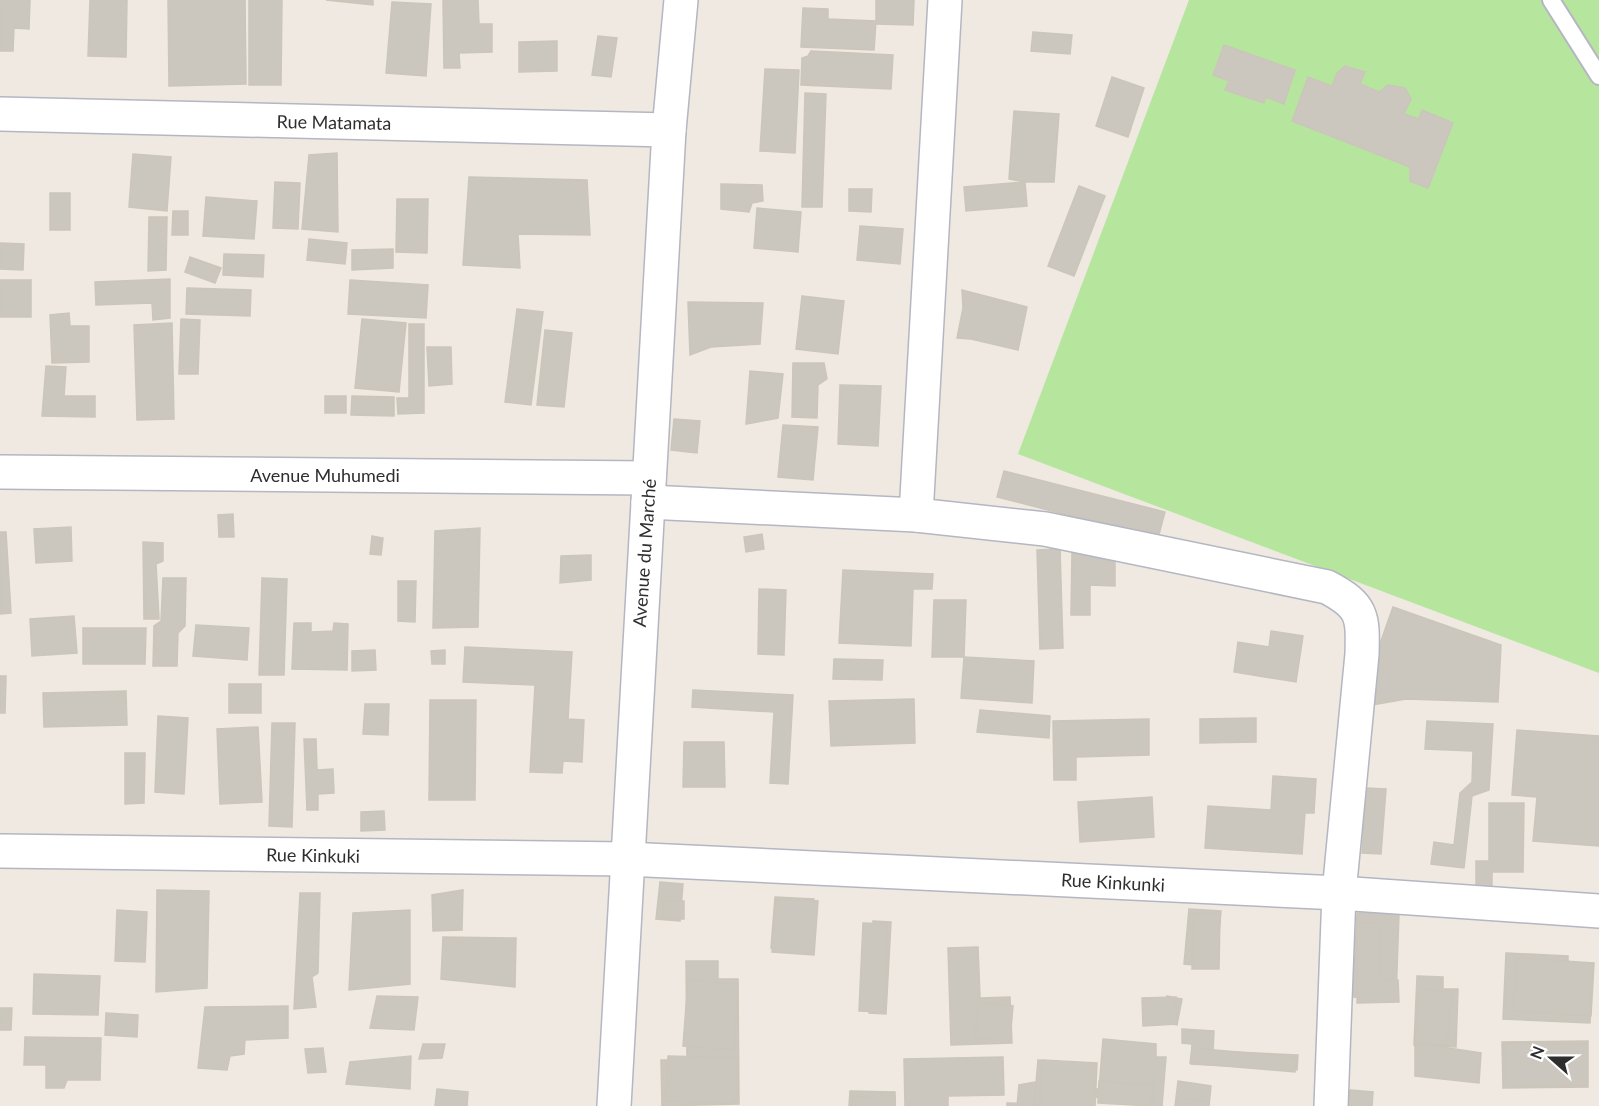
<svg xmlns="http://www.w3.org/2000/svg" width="1599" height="1106" font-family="Lato,sans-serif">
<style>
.green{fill:#b6e59e}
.building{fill:#cbc7bf;stroke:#cbc5ba;stroke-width:1.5}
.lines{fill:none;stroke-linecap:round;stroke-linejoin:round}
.lane-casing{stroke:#b4b7c1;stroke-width:20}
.street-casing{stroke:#b4b7c1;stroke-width:36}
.secondary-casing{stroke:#b4b7c1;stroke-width:36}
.lane{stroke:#fff;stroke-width:16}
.street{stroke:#fff;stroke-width:33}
.secondary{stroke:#fff;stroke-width:33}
.labels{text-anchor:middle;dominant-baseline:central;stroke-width:6;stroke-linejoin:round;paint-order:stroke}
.street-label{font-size:18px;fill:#2e2e2e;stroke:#fff}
</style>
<rect width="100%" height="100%" fill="#efe9e1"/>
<!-- green -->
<path class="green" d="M1189 0H1599V673L1018 454Z"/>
<!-- building -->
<g class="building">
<path d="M0 0H30L29 29 14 28 13 51H0Z"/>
<path d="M90 0H127L126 57 88 56Z"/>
<path d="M168 0H245L246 84 169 86Z"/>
<path d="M249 0H282L281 85H249Z"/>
<path d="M326 0H373V5Z"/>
<path d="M443 0H478L479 24H492V52L459 53 460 68H444Z"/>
<path d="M876 0H914L913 25 876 24Z"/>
<path d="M392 2 431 4 426 76 386 73Z"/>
<path d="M803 8 828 9V19L876 21 874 50 801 47Z"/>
<path d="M1033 32 1072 35 1070 54 1031 51Z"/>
<path d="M598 36 617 38 611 77 592 75Z"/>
<path d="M557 41V71L519 72V42Z"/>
<path d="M1224 45 1295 70 1284 104 1266 97 1264 103 1225 90 1229 81 1213 75Z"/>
<path d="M811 51 893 55 891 89 801 85 802 58 808 56Z"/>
<path d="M1345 66 1365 72 1360 84 1379 92 1388 85 1405 88 1411 99 1404 114 1419 119 1422 110 1453 123 1428 188 1410 181V167L1292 121 1308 77 1332 86 1337 73Z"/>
<path d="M765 69 799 70 795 153 760 151Z"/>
<path d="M1112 77 1144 88 1128 137 1096 126Z"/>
<path d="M805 93 826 94 822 207H802Z"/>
<path d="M1014 111 1059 114 1054 182H1025L1009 179Z"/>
<path d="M337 153 338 232 302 229 309 155Z"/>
<path d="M133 154 171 157 167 211 129 207Z"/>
<path d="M469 177 587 180 590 235 518 234 520 268 463 265Z"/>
<path d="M275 182 300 183 298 229 273 228Z"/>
<path d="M1025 182 1027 206 966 211 964 187Z"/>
<path d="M721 184 762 185 763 201 752 203 749 212 721 209Z"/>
<path d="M1079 186 1105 196 1074 276 1048 266Z"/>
<path d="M849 189H872L871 212 849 211Z"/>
<rect x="50" y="193" width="20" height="37"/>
<path d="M206 197 257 201 254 239 203 236Z"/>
<path d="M397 199H428L427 253 396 252Z"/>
<path d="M757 208 801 212 798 252 754 248Z"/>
<path d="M173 211H188V235H172Z"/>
<path d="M149 217H167L166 270 148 271Z"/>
<path d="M860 226 903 229 900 264 857 260Z"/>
<path d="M309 239 347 243 345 264 307 260Z"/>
<path d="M0 243 24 244 23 270 0 269Z"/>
<path d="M393 249V268L352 270V250Z"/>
<path d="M224 254 264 255 263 277 223 275Z"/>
<path d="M190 257 221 268 215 283 185 272Z"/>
<path d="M170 279V318L153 320 152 303 96 305 95 282Z"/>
<rect x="0" y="280" width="31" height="37"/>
<path d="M350 280 428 285 426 318 348 314Z"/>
<path d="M187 288 251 290 250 316 186 314Z"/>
<path d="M962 290 1027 307 1018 350 971 339 957 338 963 308Z"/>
<path d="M802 296 844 301 838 354 796 349Z"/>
<path d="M688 302 763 303 760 344 711 347 690 355Z"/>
<path d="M517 309 543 312 531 405 505 402Z"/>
<path d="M69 313 70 326H89V362L52 363 50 315Z"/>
<path d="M181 319 200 320 198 374H179Z"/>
<path d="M362 319 406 323 399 392 355 388Z"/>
<path d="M172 323 174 419 137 420 134 325Z"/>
<path d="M409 324H424V413L398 414 397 398H409Z"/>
<path d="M545 330 572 333 564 407 537 405Z"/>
<path d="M427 347H451L452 384 429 386Z"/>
<path d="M793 363H824L827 379 818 385 817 418 792 417Z"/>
<path d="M46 366 66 367 64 396H95V417L42 416Z"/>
<path d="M750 371 783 374 778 418 746 424Z"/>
<path d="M840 385 881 386 878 446 838 444Z"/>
<rect x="325" y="396" width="21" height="17"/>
<path d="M352 396 394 397V416L351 415Z"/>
<path d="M674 419 700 421 697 453 671 450Z"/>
<path d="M783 425 818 427 813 480 778 477Z"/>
<path d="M1004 471 1165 512 1158 538 997 497Z"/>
<path d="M233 514 234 537H219L218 515Z"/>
<path d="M71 527 72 561 36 563 34 529Z"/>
<path d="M480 528 478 627 433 628 435 531Z"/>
<path d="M0 532H6L11 613 0 614Z"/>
<path d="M762 534 764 549 746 552 744 537Z"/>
<path d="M372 536 383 538 381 555 370 554Z"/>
<path d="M143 542 163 543V561L156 564 159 619H144Z"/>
<path d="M1060 549 1063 648 1040 649 1037 550Z"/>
<path d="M1072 553 1115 554V586L1090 585V615H1071Z"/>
<path d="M591 555V580L560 583 561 556Z"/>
<path d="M843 570 933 574 932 589H913L911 646 839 643Z"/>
<path d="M163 578H186L185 626 178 633 177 666H153L154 626 161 621Z"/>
<path d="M262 578 287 579 284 675H259Z"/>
<path d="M398 581H416L415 622 398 621Z"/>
<path d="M759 589 786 590 784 655 758 654Z"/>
<path d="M934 600H966L964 657H932Z"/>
<path d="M1393 607 1501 645 1498 702 1406 699 1366 706 1369 675Z"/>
<path d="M74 616 77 653 32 656 30 619Z"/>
<path d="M294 623H311V632L333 631 334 623 348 624 347 670 292 669Z"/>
<path d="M196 625 249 628 247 660 193 656Z"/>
<path d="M83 628H146L145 664H83Z"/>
<path d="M1271 631 1303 636 1296 682 1234 672 1238 642 1269 647Z"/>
<path d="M465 647 572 652 568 719 584 720 582 762 563 761 562 773 530 772 535 685 463 682Z"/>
<path d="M375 650 376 670 352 671V651Z"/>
<path d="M445 650V664H432L431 651Z"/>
<path d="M964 657 1034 661 1032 703 961 698Z"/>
<path d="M834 659 883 660 882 680 833 679Z"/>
<path d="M0 676H6L5 713H0Z"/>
<rect x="229" y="684" width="32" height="29"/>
<path d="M693 690 793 695 788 784 770 783 774 712 692 707Z"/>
<path d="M126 691 127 725 44 727 43 693Z"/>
<path d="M914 699 915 743 831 746 829 701Z"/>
<path d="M430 700H476L475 800H429Z"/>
<path d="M365 704H389L388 735 363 734Z"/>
<path d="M980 710 1050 716 1049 738 977 732Z"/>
<path d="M158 716 188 718 184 794 155 792Z"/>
<path d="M1256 718V742L1200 743V719Z"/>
<path d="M1149 719V755L1076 757V780H1054L1053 721Z"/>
<path d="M1427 721 1493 724 1489 790 1472 796 1464 868 1431 864 1434 842 1454 845 1460 793 1472 782 1473 751 1425 749Z"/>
<path d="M272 723H295L292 827 269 826Z"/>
<path d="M258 727 262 802 220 804 217 729Z"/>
<path d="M1517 730 1599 736V846L1533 841 1537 797 1512 795Z"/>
<path d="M304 739H316L317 770 333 769 334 793 318 794V810H307Z"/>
<path d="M684 742H724L725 787H683Z"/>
<path d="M125 753H145L144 803 125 804Z"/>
<path d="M1273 776 1316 779 1314 813H1305L1302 854 1205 848 1208 806 1271 810Z"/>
<path d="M1366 788 1386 789 1381 854 1362 853Z"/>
<path d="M1152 797 1154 837 1080 842 1078 802Z"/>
<path d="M1489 803H1524L1523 872H1492V890H1476V861H1489Z"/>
<path d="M384 811 385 830 361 831V812Z"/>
<path d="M660 882 683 884 680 921 656 919Z"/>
<path d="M157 890 209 891 207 988 156 992Z"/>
<path d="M463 890 462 930 433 931 432 895Z"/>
<path d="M300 893H320L318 973 312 977 316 1007 294 1009Z"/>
<path d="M775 897 814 899 810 951 771 948Z"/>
<path d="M776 899 818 901 814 955 772 952Z"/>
<path d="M664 901H684V919H663Z"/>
<path d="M1189 909 1221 911 1216 967 1184 964Z"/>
<path d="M117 910 147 912 145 962 115 961Z"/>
<path d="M410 910V984L349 990 353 913Z"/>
<path d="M1194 913 1220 914 1219 969H1192Z"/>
<path d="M1357 913 1399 914 1396 998 1353 997Z"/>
<path d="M873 921 891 922 886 1014 869 1013Z"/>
<path d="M863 923 887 924 884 1012 859 1011Z"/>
<path d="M1357 923H1381V980H1398L1399 1002 1357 1003Z"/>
<path d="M443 937 516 938 515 987 441 979Z"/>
<path d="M978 947 980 998 1010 997 1012 1043 951 1045 948 948Z"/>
<path d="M1506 953 1568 956V970L1592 971 1590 1023 1503 1019Z"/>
<path d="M1517 958 1594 963 1591 1016 1513 1011Z"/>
<path d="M686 961H718V979H738L739 1104 662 1106 661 1060H687Z"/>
<path d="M34 974 100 976 98 1015 33 1014Z"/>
<path d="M1417 976 1443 977V989H1458L1456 1047 1414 1045Z"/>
<path d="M688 980 738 984 734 1050 683 1046Z"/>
<path d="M1420 989 1452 992 1447 1045 1415 1043Z"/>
<path d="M377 996 418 997 414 1030 370 1028Z"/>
<path d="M1167 996 1182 999 1177 1025 1161 1022Z"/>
<path d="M1176 997 1177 1024 1143 1026 1142 998Z"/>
<path d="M979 1002 1013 1006 1010 1041 975 1038Z"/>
<path d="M288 1006V1038L245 1040 244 1054 230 1056 227 1070 198 1068 205 1007Z"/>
<path d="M0 1008H12L11 1030H0Z"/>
<path d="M106 1013 138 1015 137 1037 105 1035Z"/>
<path d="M1182 1029 1214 1031 1213 1051 1298 1055 1297 1070 1191 1064 1192 1044 1182 1043Z"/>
<path d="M25 1037 101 1038 100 1080H67L64 1088H46V1065H24Z"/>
<path d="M1103 1039 1156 1044V1057H1166L1162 1106H1144L1145 1101 1092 1097 1091 1106 1092 1089H1099Z"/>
<path d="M1588 1041V1087L1503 1088 1502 1042Z"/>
<path d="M1415 1043 1481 1053 1479 1083 1415 1076Z"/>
<path d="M1504 1043 1587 1044V1085H1504Z"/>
<path d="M423 1044H445L442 1058 419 1059Z"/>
<path d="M323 1048 326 1072 308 1073 305 1049Z"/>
<path d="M1192 1048 1296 1057 1295 1072 1190 1063Z"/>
<path d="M411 1056 410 1089 346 1084 350 1062Z"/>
<path d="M668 1056 738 1058 736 1103 666 1101Z"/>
<path d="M1003 1057 1004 1095 948 1096V1106H905L904 1059Z"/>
<path d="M1038 1060 1094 1065 1090 1106H1034Z"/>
<path d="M1042 1060 1097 1063 1095 1106H1007V1103L1040 1104Z"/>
<path d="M1099 1081 1153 1085 1152 1106 1098 1103Z"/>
<path d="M1178 1081 1211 1086 1209 1106H1175Z"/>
<path d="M1036 1082 1034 1106H1017L1019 1085Z"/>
<path d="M437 1089 468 1092 467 1106H435Z"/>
<path d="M1350 1090 1373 1092 1372 1106H1348Z"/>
<path d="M850 1091 895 1092V1106H849Z"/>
<path d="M895 1096V1106H851L850 1097Z"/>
<path d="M1178 1097 1209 1102 1208 1106H1177Z"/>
</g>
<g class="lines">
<!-- lane casing -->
<g class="lane-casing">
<path id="lane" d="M1551 0 1599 76"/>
</g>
<!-- street casing -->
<g class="street-casing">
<g id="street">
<path d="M0 114 669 130"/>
<path d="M0 472 649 478"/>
<path d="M648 502 916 515 1045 529 1327 587C1363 606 1363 616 1362 654L1339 893 1331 1106"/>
<path d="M916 515 945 0"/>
<path d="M0 851 626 859 1339 893 1599 911"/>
</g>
</g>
<!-- secondary casing -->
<g class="secondary-casing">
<path id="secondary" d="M614 1106 669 130 681 0"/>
</g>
<!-- lane -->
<use href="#lane" class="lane"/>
<!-- street -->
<use href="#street" class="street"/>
<!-- secondary -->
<use href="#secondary" class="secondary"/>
</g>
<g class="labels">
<!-- street labels -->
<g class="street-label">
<text transform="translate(334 122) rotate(1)">Rue Matamata</text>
<text x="325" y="475">Avenue Muhumedi</text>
<text transform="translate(644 553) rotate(-86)">Avenue du Marché</text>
<text transform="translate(313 855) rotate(1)">Rue Kinkuki</text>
<text transform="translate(1113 882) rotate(3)">Rue Kinkunki</text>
</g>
</g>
<!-- north arrow -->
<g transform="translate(1551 1058) rotate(291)" stroke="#ffffff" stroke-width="4.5" paint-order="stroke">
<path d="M0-4.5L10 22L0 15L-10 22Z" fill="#2e2e2e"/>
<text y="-9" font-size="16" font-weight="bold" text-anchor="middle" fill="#2e2e2e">N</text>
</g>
</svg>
